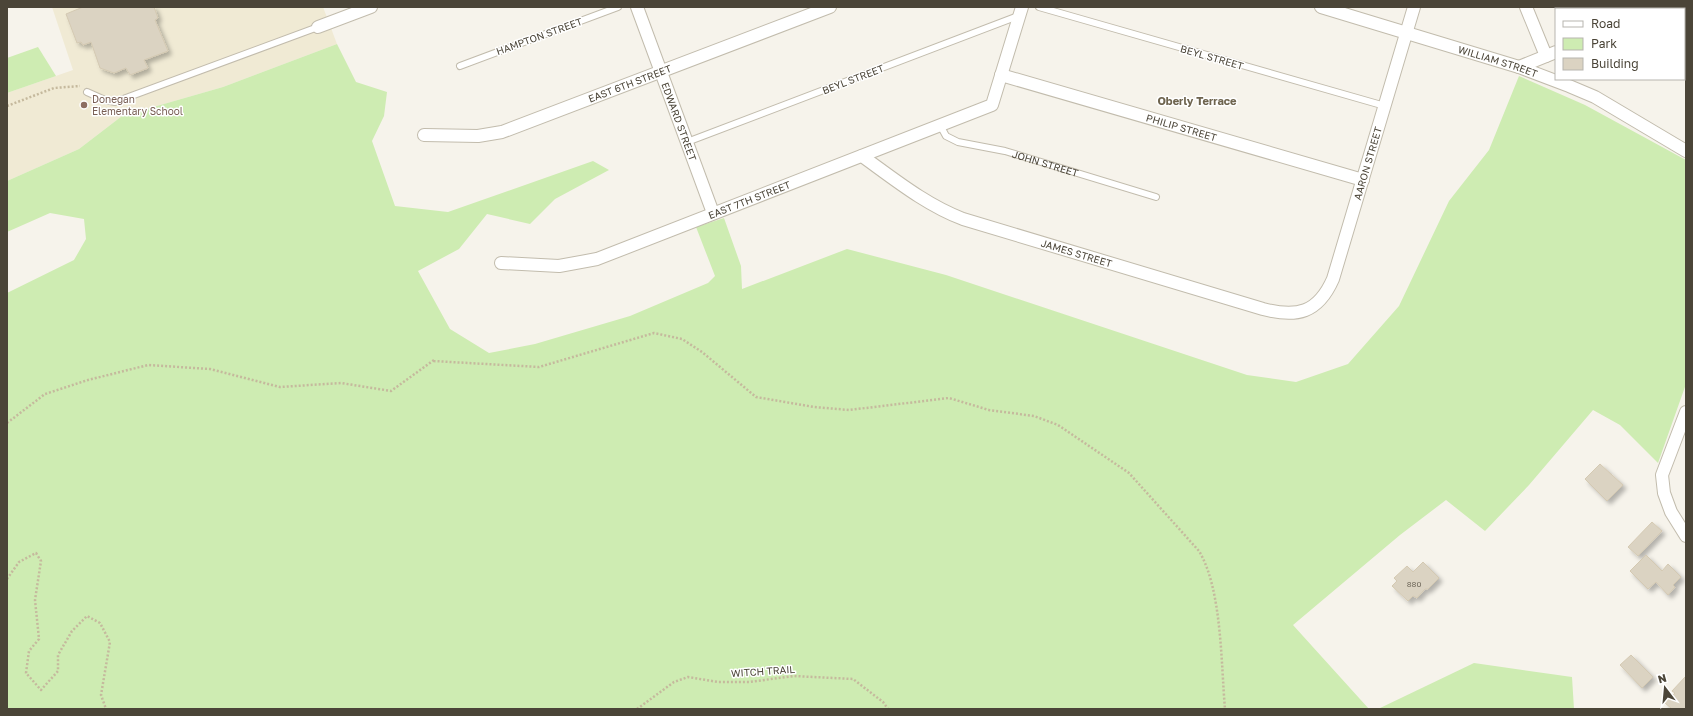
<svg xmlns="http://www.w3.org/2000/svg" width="1693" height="716" font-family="'Golos Text',sans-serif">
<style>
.education{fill:#f0ead4}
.green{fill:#ceecb2}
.building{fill:#dbd3c2;stroke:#d4c9b2;filter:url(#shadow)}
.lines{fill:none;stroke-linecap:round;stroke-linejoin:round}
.service-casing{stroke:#c2bcad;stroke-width:8}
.minor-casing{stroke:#c2bcad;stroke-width:14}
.path{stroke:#c5b99d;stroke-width:2.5;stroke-dasharray:2 2;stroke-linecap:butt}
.service{stroke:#fff;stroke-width:6}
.minor{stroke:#fff;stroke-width:12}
.education-dot{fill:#8d6e63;stroke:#fff;stroke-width:1.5}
.labels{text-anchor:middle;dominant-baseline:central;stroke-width:3;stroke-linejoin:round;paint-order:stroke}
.number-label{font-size:8px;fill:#6f685a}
.street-label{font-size:10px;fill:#4b4538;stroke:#fff}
.education-label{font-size:10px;fill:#785e54;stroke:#fff;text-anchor:start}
.neighbourhood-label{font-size:11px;font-weight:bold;fill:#6e644e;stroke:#fff}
</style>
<defs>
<filter id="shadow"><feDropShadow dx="3.5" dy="3.5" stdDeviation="2" flood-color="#0004"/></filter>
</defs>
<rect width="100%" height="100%" fill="#f6f3eb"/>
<!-- education -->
<path class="education" d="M52 7H323L337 44 223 87 122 116 79 149 7 181V93L73 70Z"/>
<!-- green -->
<g class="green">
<path d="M337 44 356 82 387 92 384 116 372 141 395 206 448 212 593 161 609 170 555 199 530 224 487 214 459 249 418 271 450 329 489 353 535 344 630 316 708 283 715 276 696 227 724 218 741 266 742 289 847 249 946 275 1247 375 1296 382 1348 364 1399 306 1449 201 1489 150 1519 76 1585 105 1686 160V384L1658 463 1620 425 1593 410 1529 485 1485 531 1446 500 1400 535 1293 625 1369 709H7V293L74 260 86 239 84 219 50 213 7 232V181L79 149 122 116 223 87Z"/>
<path d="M38 47 56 76 7 93V58Z"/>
<path d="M1474 663 1572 677 1574 709H1378Z"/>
</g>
<!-- building -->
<g class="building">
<path d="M83 7H154L158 18 155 20 168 51 144 60 148 68 130 75 126 68 114 73 100 68 91 42 83 45 81 42 77 43 66 14Z"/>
<path d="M1600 464 1623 485 1607 501 1585 479Z"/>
<path d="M1652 522 1662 531 1638 556 1628 547Z"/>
<path d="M1646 555 1662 571 1668 564 1681 577 1673 585 1675 587 1668 595 1656 582 1648 589 1630 571Z"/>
<path d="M1423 562 1439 578 1428 589H1425L1417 598 1413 596 1408 601 1392 586 1397 581 1394 578 1407 566 1413 572Z"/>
<path d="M1631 655 1653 677 1642 688 1620 665Z"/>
<path d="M1686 676V709H1672L1665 703 1675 693 1672 691Z"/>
</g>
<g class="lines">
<!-- service casing -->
<g class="service-casing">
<g id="service">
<path d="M1039 7 1385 106"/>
<path d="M460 66 618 7"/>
<path d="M87 92 105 100 115 102 318 27"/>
<path id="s1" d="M940 125 946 136 958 142 1005 151 1156 197"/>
<path d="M687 142 1018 16"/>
</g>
</g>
<!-- minor casing -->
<g class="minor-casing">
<g id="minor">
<path id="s2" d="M637 7 713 213"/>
<path id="s3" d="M1321 7 1519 67 1569 86 1595 97 1686 151"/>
<path d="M1526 7 1546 56"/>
<path d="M1603 7 1604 9"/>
<path d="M1665 9 1670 7"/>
<path d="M318 27 371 7"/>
<path d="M1519 67 1556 52"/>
<path id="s4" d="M1001 75 1363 180"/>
<path id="s5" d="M424 135 478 136 502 132 830 7"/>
<path id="s6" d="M862 156C894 179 926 205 963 219L1263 309C1297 318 1318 313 1333 279L1414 7"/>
<path id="s7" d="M501 263 559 266 597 259 992 105 1022 7"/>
<path d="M1686 412 1662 475 1664 493 1671 512 1686 536"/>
</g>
</g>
<!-- path -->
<g class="path">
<path d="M7 106 54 88 80 86"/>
<path d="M7 423 45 394 88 380 148 365 210 369 280 387 341 383 391 391 434 360 433 361 539 367 654 333 682 339 702 352 756 397 814 407 849 410 949 398 989 410 1034 416 1058 425 1129 473 1199 551C1222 589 1221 664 1225 709"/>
<path d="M7 579 19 562 36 553 41 561 35 600 39 639 29 651 26 673 41 690 58 671V655L72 631 87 616 100 623 110 642 101 695 106 709"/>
<path d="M637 709 674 682 688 677 718 682H749L794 676 853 679 883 702 888 709"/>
</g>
<!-- service -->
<use href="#service" class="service"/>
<!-- minor -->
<use href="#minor" class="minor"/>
</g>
<!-- markers -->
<circle class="education-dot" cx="84" cy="105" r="4"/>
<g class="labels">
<!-- number labels -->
<g class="number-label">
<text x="1414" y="584">880</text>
</g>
<!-- street labels -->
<g class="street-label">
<text transform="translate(539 36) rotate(-20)">HAMPTON STREET</text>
<text transform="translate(1212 57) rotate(16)">BEYL STREET</text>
<text stroke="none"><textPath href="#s3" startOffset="185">WILLIAM STREET</textPath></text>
<text transform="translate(853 79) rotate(-21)">BEYL STREET</text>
<text stroke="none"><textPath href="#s5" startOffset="215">EAST 6TH STREET</textPath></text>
<text stroke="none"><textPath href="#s2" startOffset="122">EDWARD STREET</textPath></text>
<text stroke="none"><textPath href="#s4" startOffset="188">PHILIP STREET</textPath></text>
<text stroke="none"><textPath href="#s1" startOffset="116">JOHN STREET</textPath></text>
<text stroke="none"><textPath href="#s6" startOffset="639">AARON STREET</textPath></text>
<text stroke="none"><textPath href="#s7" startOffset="260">EAST 7TH STREET</textPath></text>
<text stroke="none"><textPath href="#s6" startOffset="238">JAMES STREET</textPath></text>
<text transform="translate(763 671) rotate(-4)">WITCH TRAIL</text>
</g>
<!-- education labels -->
<g class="education-label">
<text x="92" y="99">Donegan<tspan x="92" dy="12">Elementary School</tspan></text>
</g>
<!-- neighbourhood labels -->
<g class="neighbourhood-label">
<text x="1197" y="100">Oberly Terrace</text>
</g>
</g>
<!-- border -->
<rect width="1693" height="716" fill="none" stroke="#4b4538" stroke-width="16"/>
<!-- legend -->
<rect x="1555" y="8" width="130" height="72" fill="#ffffff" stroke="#b7b5af"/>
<rect x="1563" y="21" width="20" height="6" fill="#ffffff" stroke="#b7b5af"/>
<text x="1591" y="28" font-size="12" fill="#4b4538">Road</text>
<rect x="1563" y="38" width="20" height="12" fill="#ceecb2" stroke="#b7b5af"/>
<text x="1591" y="48" font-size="12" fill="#4b4538">Park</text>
<rect x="1563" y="58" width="20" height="12" fill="#dbd3c2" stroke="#b7b5af"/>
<text x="1591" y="68" font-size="12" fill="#4b4538">Building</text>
<!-- north arrow -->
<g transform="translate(1665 688) rotate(344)" stroke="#ffffff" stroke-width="3" paint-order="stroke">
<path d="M0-3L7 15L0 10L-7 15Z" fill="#4b4538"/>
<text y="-6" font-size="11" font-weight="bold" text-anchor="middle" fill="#4b4538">N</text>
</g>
</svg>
